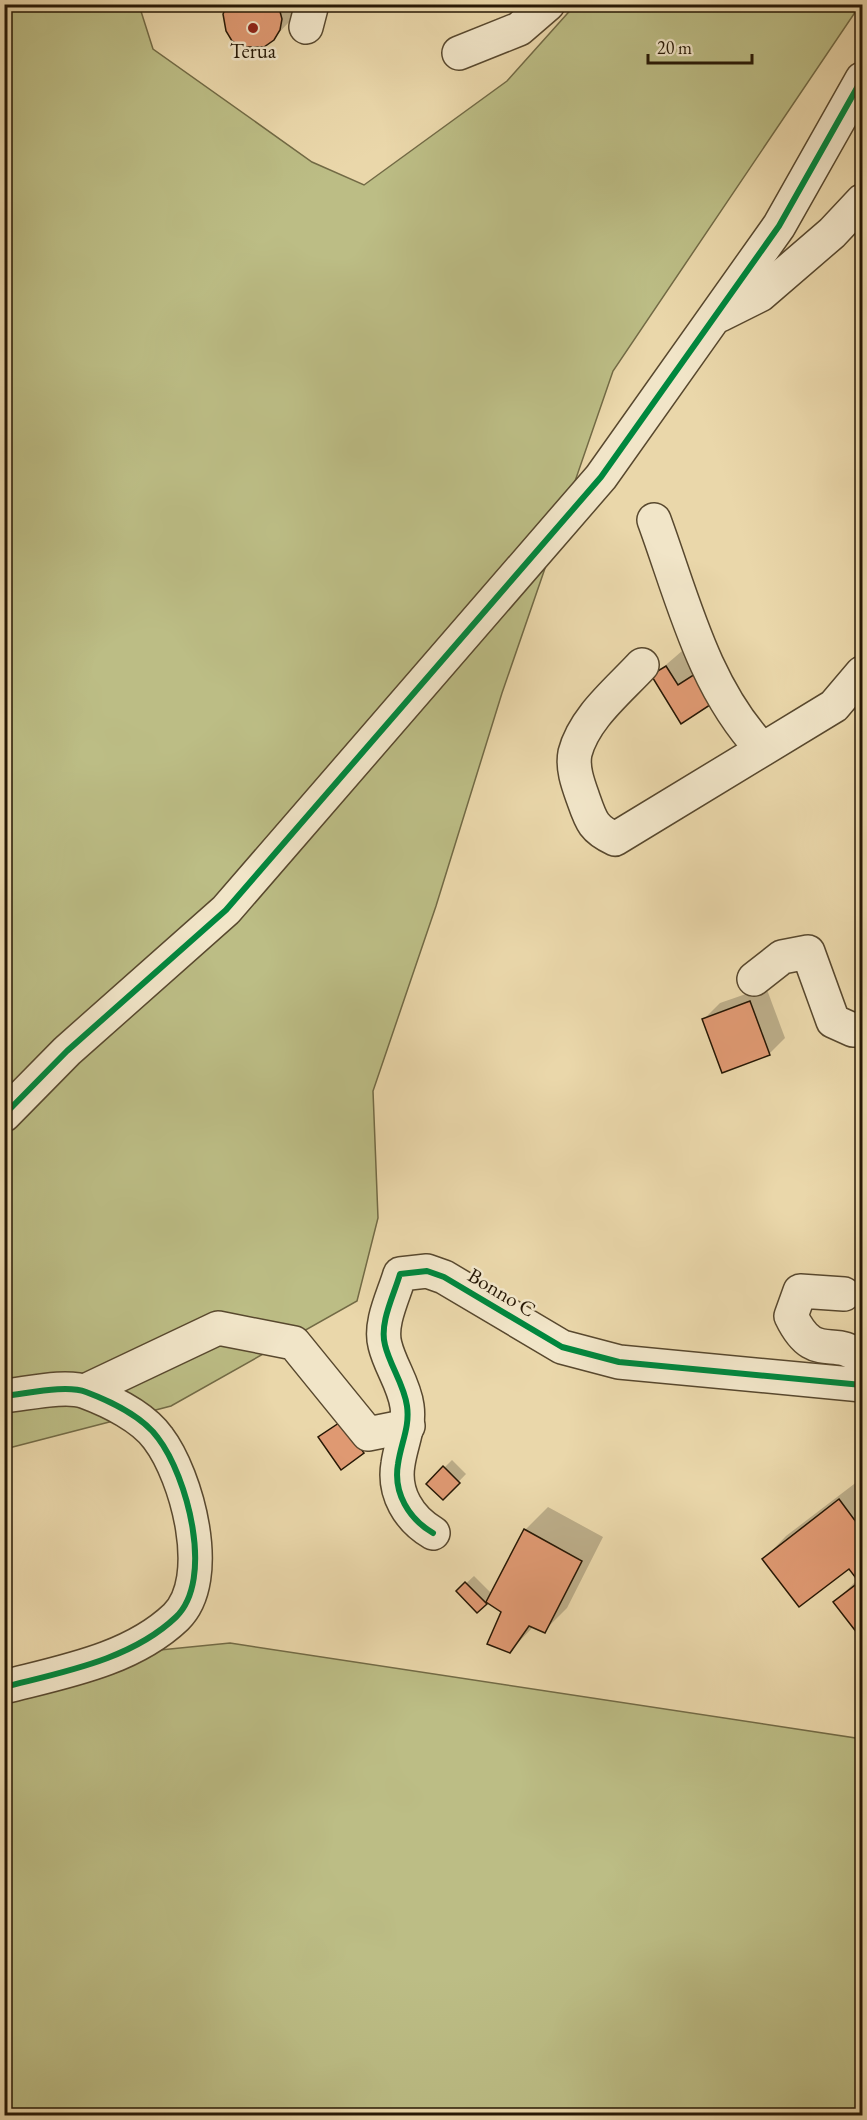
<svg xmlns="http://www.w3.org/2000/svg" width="867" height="2120" font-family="'EB Garamond',serif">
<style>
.green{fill:#bcbd85;stroke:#726a45;stroke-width:1.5}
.shadow{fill:#0003}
.building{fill:#df9972;stroke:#271805;stroke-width:1.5}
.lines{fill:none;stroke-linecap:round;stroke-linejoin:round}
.minor-casing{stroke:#58482e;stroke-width:36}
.minor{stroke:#f1e5c8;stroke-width:33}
.cycleway-casing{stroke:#f1e5c8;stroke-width:10}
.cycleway{stroke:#00873e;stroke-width:6}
.poi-dot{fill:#8f2418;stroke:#f1e5c8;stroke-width:2}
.labels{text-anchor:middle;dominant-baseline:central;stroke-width:5;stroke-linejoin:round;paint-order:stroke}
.poi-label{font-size:21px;fill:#271805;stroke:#f1e5c8}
.street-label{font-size:21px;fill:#271805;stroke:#f1e5c8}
</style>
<rect width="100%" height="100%" fill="#ead7aa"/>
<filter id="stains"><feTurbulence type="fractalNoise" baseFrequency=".00333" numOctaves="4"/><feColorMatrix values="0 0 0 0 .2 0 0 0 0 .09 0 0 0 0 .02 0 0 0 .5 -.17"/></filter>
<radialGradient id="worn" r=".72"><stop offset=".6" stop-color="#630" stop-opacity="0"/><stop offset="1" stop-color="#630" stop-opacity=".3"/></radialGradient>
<!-- green -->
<g class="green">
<path d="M5 5H139L153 49 312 162 364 185 507 81 575 5H860L613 371 502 693 436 906 373 1091 378 1218 357 1301 171 1406 5 1449Z"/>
<path d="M230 1643 862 1739V2115L5 2116V1688L120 1654Z"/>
</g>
<!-- shadow -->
<g class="shadow">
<path d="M231 4H296L297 8 289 22 273 39Z"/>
<path d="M682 651 694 670 712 702 653 676Z"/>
<path d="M766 987 785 1038 769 1054 704 1019 720 1003Z"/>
<path d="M452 1460 466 1474 443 1498 428 1484Z"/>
<path d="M862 1478V1635L861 1636 835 1602 858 1579 849 1567 764 1559 786 1536Z"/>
<path d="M548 1507 603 1537 567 1608 544 1631 534 1626 510 1651 503 1611 488 1601 477 1611 458 1591 474 1576 492 1594 525 1530Z"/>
</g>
<!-- building -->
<g class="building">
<path d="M228 4H278L282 19 280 30 274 40 264 47H242L232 41 226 31 223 14Z"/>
<path d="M666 666 678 685 695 674 713 703 681 724 651 675Z"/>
<path d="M750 1001 770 1055 722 1073 702 1019Z"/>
<path d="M342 1421 364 1453 341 1470 318 1437Z"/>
<path d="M443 1466 460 1483 443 1500 426 1484Z"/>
<path d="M839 1499 862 1530V1558L856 1563 862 1571 861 1638 833 1602 859 1582 849 1569 799 1607 762 1559Z"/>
<path d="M524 1529 582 1561 545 1633 529 1626 510 1653 487 1644 501 1612 486 1602Z"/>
<path d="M465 1582 487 1604 477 1613 456 1591Z"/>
</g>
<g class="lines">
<!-- minor casing -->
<g class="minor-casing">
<g id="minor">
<path d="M306 27 312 4"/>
<path d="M459 53 519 29 548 4"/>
<path d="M720 315 760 295 832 233 862 201"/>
<path d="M654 520C683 599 703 686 762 749"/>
<path d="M642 665C618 691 584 718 575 753 572 768 578 784 583 798 591 821 593 829 615 839L834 706 862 673"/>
<path d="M754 979 782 957 808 952 833 1021 853 1030 862 1029"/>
<path d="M4 1115 67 1051 226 910 601 477 779 226 862 79"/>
<path d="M844 1294 800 1291 791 1316C815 1366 834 1333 862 1359"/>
<path d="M85 1391 218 1328 294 1343 368 1434 408 1426"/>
<path d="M4 1396C26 1394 66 1384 86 1392 110 1401 143 1417 158 1438 187 1476 215 1579 176 1617 131 1660 62 1672 4 1687"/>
<path d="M433 1533C409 1519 393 1493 398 1464 401 1443 410 1427 407 1406 404 1384 390 1366 385 1345 379 1323 394 1295 400 1274L427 1271 444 1277 562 1347 619 1362 862 1385"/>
</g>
</g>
<!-- minor -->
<use href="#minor" class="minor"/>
<!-- cycleway casing -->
<g class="cycleway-casing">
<g id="cycleway">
<path d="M4 1115 67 1051 226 910 601 477 779 226 862 79"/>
<path d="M4 1396C26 1394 66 1384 86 1392 110 1401 143 1417 158 1438 187 1476 215 1579 176 1617 131 1660 62 1672 4 1687"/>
<path d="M433 1533C409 1519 393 1493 398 1464 401 1443 410 1427 407 1406 404 1384 390 1366 385 1345 379 1323 394 1295 400 1274L427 1271 444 1277 562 1347 619 1362 862 1385"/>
</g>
</g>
<!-- cycleway -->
<use href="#cycleway" class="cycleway"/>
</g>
<!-- markers -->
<circle class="poi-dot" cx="253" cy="28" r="6"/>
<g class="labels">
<!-- poi labels -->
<g class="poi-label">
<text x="253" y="50">Terua</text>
</g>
<!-- street labels -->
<g class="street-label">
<text transform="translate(502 1292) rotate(31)">Bonno C</text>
</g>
</g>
<!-- margin -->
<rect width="867" height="2120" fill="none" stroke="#ead7aa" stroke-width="24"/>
<rect x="6" y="6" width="855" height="2108" fill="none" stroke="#271805" stroke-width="3"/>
<rect x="12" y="12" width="843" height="2096" fill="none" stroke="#271805" stroke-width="1.5"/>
<!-- scale -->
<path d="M648 54v9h104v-9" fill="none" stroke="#271805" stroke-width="3"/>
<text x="657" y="54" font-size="18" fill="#271805" stroke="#f1e5c8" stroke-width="4.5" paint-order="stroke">20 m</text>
<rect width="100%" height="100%" filter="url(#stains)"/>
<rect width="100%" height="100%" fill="url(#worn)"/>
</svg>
